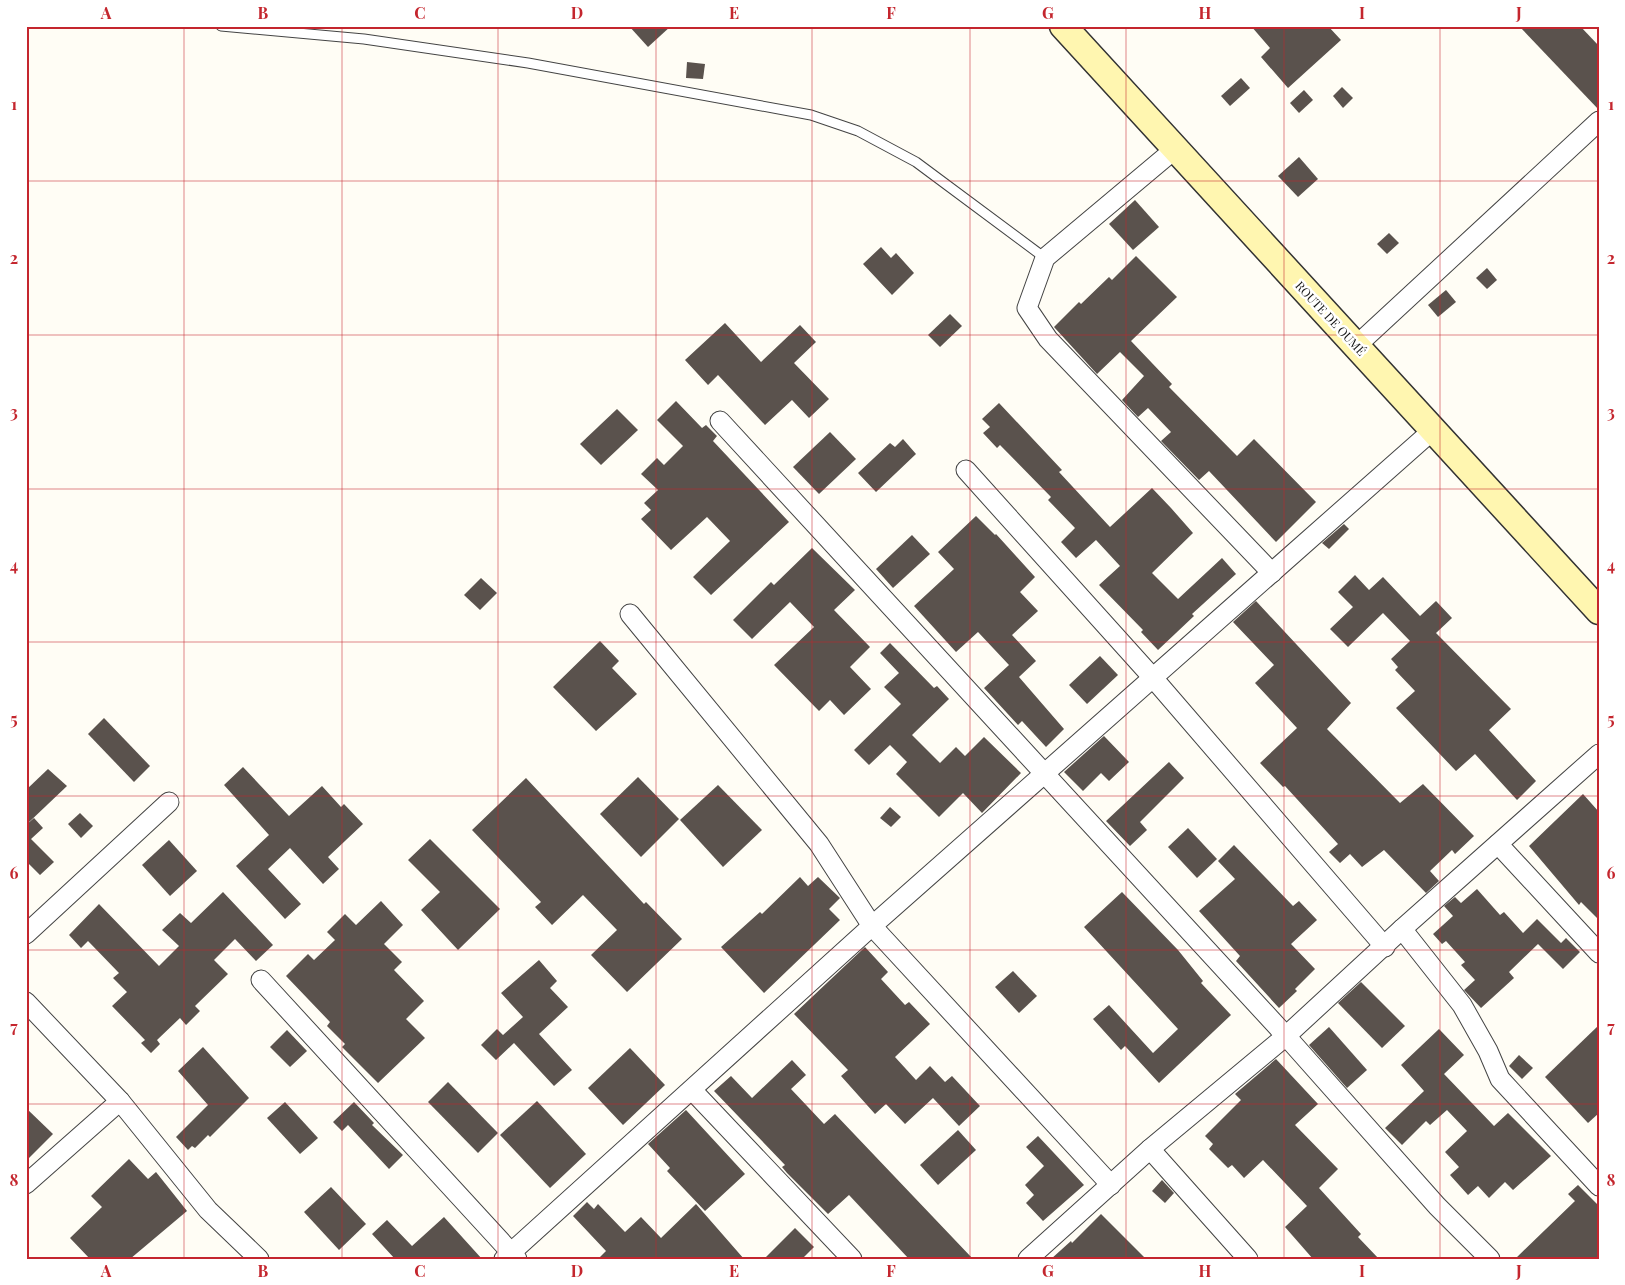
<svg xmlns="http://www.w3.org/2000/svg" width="1625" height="1285" font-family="'Playfair Display',serif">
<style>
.building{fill:#5a524d}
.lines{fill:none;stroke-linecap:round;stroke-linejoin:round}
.lane-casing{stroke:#444;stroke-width:11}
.street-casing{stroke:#444;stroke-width:21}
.secondary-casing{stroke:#333;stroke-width:29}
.lane{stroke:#fff;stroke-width:9}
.street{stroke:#fff;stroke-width:19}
.secondary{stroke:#fff6b0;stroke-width:26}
.grid{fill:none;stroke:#c4262e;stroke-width:1;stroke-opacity:0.55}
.labels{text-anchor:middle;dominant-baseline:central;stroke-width:5;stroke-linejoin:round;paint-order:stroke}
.street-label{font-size:12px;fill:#111;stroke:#fff}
.neatline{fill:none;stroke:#c4262e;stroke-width:2}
.grid-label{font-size:16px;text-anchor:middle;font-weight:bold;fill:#c4262e}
</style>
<rect width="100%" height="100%" fill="#fffdf5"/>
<!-- building -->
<g class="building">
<path d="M629 26H671L648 47Z"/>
<path d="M1251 26H1328L1341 40 1288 88 1261 57 1270 48Z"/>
<path d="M1519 26H1580L1599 46V110Z"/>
<path d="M687 62 705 64 703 79 686 78Z"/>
<path d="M1241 78 1250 88 1230 106 1221 96Z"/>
<path d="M1342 87 1353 98 1343 108 1333 96Z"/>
<path d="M1304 90 1313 100 1299 113 1290 103Z"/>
<path d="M1299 157 1318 179 1298 197 1278 176Z"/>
<path d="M1135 200 1159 227 1133 250 1109 224Z"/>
<path d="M1389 233 1399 243 1387 254 1377 244Z"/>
<path d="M881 247 891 258 896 253 914 273 892 295 863 264Z"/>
<path d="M1136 256 1177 297 1131 341 1172 384 1169 387 1237 456 1254 439 1316 502 1276 542 1209 471 1199 480 1161 441 1171 432 1148 408 1138 417 1122 400 1144 376 1120 352 1097 374 1054 327 1079 302 1081 304 1109 277 1112 280Z"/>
<path d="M1487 268 1497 280 1487 289 1476 278Z"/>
<path d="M1446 290 1456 302 1438 317 1428 305Z"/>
<path d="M950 314 962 326 940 347 928 335Z"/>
<path d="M725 323 761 362 800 325 816 342 794 363 829 399 809 418 792 400 765 425 718 375 708 385 685 360Z"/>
<path d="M676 401 702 428 706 425 717 436 713 441 789 522 711 595 693 577 730 541 707 517 671 550 641 519 651 510 644 503 658 490 641 474 657 458 664 465 683 446 657 420Z"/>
<path d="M999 403 1062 470 1059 472 1110 527 1152 488 1171 508 1193 533 1152 573 1178 599 1222 558 1236 574 1192 614 1194 616 1158 650 1141 632 1143 630 1099 585 1120 566 1096 540 1076 558 1061 542 1075 528 1048 500 1051 497 1000 445 997 448 983 433 990 427 982 419Z"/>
<path d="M617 409 638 430 601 465 580 444Z"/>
<path d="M830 432 856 459 819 494 793 467Z"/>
<path d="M903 439 916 454 876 492 858 473 890 443 895 447Z"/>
<path d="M976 516 995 535 996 534 1035 577 1020 592 1038 611 1012 635 1036 661 1019 677 1064 729 1046 747 1022 721 1018 725 984 688 1009 665 978 632 956 652 914 606 954 569 938 552Z"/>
<path d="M1344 524 1349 529 1329 549 1322 543Z"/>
<path d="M912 535 930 554 893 588 876 569Z"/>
<path d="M812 548 855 590 834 610 870 647 850 667 871 689 844 715 830 700 819 711 774 665 814 627 790 602 752 639 733 620 771 582 774 585Z"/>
<path d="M1355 575 1369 590 1383 577 1420 616 1436 601 1452 618 1436 633 1511 709 1489 730 1536 781 1517 800 1475 754 1456 771 1396 708 1415 691 1395 670 1398 667 1391 659 1410 641 1383 613 1348 647 1330 629 1353 607 1338 592Z"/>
<path d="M481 578 497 593 480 610 464 595Z"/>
<path d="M1256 601 1351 703 1327 729 1400 803 1423 784 1474 836 1455 854 1452 850 1430 871 1439 881 1426 893 1384 850 1362 867 1350 854 1340 863 1329 852 1338 844 1285 786 1283 787 1260 763 1297 728 1255 683 1274 665 1233 622Z"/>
<path d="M600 641 619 661 612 668 637 694 596 731 553 687Z"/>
<path d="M890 643 934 688 937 686 949 699 912 735 940 763 956 747 965 756 984 737 1021 773 982 813 963 793 939 817 896 774 907 762 890 745 869 765 854 750 901 704 884 687 899 673 880 653Z"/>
<path d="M1100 656 1118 675 1087 704 1069 685Z"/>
<path d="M104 718 150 766 134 782 88 734Z"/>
<path d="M1104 736 1129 762 1109 781 1101 773 1083 791 1064 772Z"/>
<path d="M1169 762 1184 778 1140 822 1147 830 1130 846 1106 821Z"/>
<path d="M243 767 289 816 322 786 341 807 344 804 363 824 328 857 339 869 323 884 290 848 268 869 301 904 285 919 236 866 269 835 224 785Z"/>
<path d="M48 769 67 786 26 825V790Z"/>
<path d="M638 777 679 819 641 857 600 814Z"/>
<path d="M526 778 644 904 646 902 682 939 627 992 591 955 617 930 583 895 552 925 535 907 541 902 472 830Z"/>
<path d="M718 785 762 830 723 867 680 820Z"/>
<path d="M1583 794 1599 812V920L1581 902 1579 905 1529 846Z"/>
<path d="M890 807 901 817 891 827 880 818Z"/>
<path d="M80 813 93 826 81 838 68 824Z"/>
<path d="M34 818 43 828 31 839 54 862 40 875 26 861V825Z"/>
<path d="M1188 828 1217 859 1197 878 1168 847Z"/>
<path d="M430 839 500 909 458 950 421 910 440 892 408 860Z"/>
<path d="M169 840 197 871 170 896 142 865Z"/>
<path d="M1234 845 1293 906 1299 901 1317 920 1291 944 1315 969 1295 989 1297 991 1279 1008 1236 961 1240 956 1199 911 1235 879 1218 861Z"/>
<path d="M800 877 808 886 818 877 840 898 829 909 840 920 764 993 721 947 760 912 762 914Z"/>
<path d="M1477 889 1500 915 1504 912 1523 933 1537 919 1561 943 1566 938 1580 952 1563 969 1538 944 1509 972 1514 978 1481 1008 1464 990 1475 980 1461 965 1465 962 1446 941 1442 944 1433 934 1453 916 1444 906 1455 897 1461 903Z"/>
<path d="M223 892 273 945 256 961 235 939 214 960 228 974 195 1006 200 1011 186 1025 180 1018 157 1040 160 1044 151 1053 141 1043 145 1040 112 1006 127 992 113 978 119 973 88 941 81 948 69 935 99 904 159 966 179 946 162 930 180 913 191 923Z"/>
<path d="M1122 892 1178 950 1203 981 1201 983 1231 1015 1159 1083 1125 1046 1121 1050 1093 1019 1109 1005 1153 1053 1178 1029 1084 927Z"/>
<path d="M381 901 403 925 384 944 402 962 394 970 424 1001 406 1019 425 1038 378 1083 342 1047 345 1044 327 1026 330 1022 286 976 308 954 314 960 335 940 327 932 345 914 356 925Z"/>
<path d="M865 947 888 972 881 979 905 1005 909 1002 930 1024 895 1057 916 1080 930 1066 945 1082 952 1076 980 1106 959 1126 933 1098 905 1124 886 1104 875 1114 841 1076 848 1070 794 1014Z"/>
<path d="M539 960 557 981 550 988 568 1007 539 1034 572 1070 554 1086 514 1043 496 1060 481 1045 497 1029 503 1035 523 1017 501 993Z"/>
<path d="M1013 971 1037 996 1019 1013 995 987Z"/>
<path d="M1361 982 1405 1026 1382 1048 1338 1003Z"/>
<path d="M1599 1025V1113L1588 1123 1545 1077Z"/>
<path d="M1329 1027 1367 1070 1347 1088 1309 1045Z"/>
<path d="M1439 1029 1464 1055 1444 1074 1494 1126 1508 1113 1551 1156 1513 1190 1505 1182 1489 1198 1478 1186 1468 1195 1450 1175 1459 1167 1445 1152 1467 1131 1447 1110 1430 1125 1426 1121 1402 1145 1385 1128 1424 1091 1401 1065Z"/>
<path d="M287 1030 307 1051 290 1067 270 1047Z"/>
<path d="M203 1047 249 1098 210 1137 208 1135 195 1148 192 1146 188 1150 176 1137 208 1105 178 1071Z"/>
<path d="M630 1048 665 1085 623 1125 588 1088Z"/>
<path d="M1519 1055 1533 1068 1522 1079 1509 1066Z"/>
<path d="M1276 1059 1318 1104 1295 1125 1338 1169 1319 1188 1361 1234 1358 1237 1379 1259H1313L1285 1227 1307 1206 1263 1160 1244 1178 1232 1165 1228 1168 1209 1149 1213 1144 1205 1136 1241 1100 1235 1094Z"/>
<path d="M792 1060 806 1075 791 1089 824 1124 835 1114 973 1259H909L849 1195 828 1214 787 1173 782 1167 785 1165 714 1091 731 1076 752 1098Z"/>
<path d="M448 1082 498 1133 478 1153 428 1102Z"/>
<path d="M537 1101 586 1154 550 1188 500 1135Z"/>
<path d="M285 1102 318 1138 300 1154 267 1118Z"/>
<path d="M354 1102 374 1123 372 1125 403 1155 389 1169 348 1125 342 1131 333 1122Z"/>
<path d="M26 1108 53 1134 26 1161Z"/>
<path d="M686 1110 745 1174 705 1211 667 1171 670 1168 648 1144Z"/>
<path d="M958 1130 976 1150 938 1185 920 1165Z"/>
<path d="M1038 1136 1084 1185 1043 1221 1026 1203 1034 1195 1025 1185 1044 1166 1026 1147Z"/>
<path d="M129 1159 148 1179 156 1172 187 1211 130 1259H90L70 1238 102 1207 91 1196Z"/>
<path d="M1162 1180 1174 1193 1165 1203 1152 1191Z"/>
<path d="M1578 1185 1599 1206V1259H1515L1575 1201 1568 1194Z"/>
<path d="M331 1187 366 1224 339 1250 304 1212Z"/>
<path d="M587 1202 594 1209 598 1204 625 1232 641 1217 661 1238 696 1204 744 1259H598L606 1251 573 1216Z"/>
<path d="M1101 1214 1146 1259H1051L1071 1241 1072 1243Z"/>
<path d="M444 1217 482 1259H395L372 1234 387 1220 412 1246Z"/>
<path d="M795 1228 814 1247 802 1259H764Z"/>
</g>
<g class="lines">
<!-- lane casing -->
<g class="lane-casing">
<path id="lane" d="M221 26 364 39 528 63 811 115 858 131 916 162 1045 258"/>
</g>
<!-- street casing -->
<g class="street-casing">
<g id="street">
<path d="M1175 149 1045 258 1027 308 1048 339 1272 573"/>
<path d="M1356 346 1599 121"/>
<path d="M720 421 1286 1036 1437 1206 1490 1259"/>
<path d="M966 470 1154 679 1385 947"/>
<path d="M630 614 819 844 872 926 1111 1185"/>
<path d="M1498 844 1599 953"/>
<path d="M1402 929 1462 1005 1488 1051 1500 1079 1599 1186"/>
<path d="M26 934 169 802"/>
<path d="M261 980 517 1259"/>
<path d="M26 1002 120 1101 208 1210 259 1259"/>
<path d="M692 1090 852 1259"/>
<path d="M1150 1149 1248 1259"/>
<path d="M26 1184 120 1101"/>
<path d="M504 1259 872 926 1433 430"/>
<path d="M1028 1259 1150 1149 1286 1036 1402 929 1599 754"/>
</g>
</g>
<!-- secondary casing -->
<g class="secondary-casing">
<path id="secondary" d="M1063 26 1599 611"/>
</g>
<!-- lane -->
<use href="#lane" class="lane"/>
<!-- street -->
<use href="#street" class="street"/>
<!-- secondary -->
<use href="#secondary" class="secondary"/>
</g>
<!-- grid -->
<path class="grid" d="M184 26V1259M342 26V1259M498 26V1259M656 26V1259M812 26V1259M970 26V1259M1126 26V1259M1284 26V1259M1440 26V1259M26 181H1599M26 335H1599M26 489H1599M26 642H1599M26 796H1599M26 950H1599M26 1104H1599"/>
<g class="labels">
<!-- street labels -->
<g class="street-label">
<text transform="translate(1331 318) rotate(47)">ROUTE DE OUMÉ</text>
</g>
</g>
<!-- border -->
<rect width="1625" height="1285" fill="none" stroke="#ffffff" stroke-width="55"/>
<rect x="28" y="28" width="1570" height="1230" class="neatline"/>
<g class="grid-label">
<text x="106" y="19">A</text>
<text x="263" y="19">B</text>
<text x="420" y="19">C</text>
<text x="577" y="19">D</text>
<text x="734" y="19">E</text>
<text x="891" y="19">F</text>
<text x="1048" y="19">G</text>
<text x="1205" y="19">H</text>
<text x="1362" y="19">I</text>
<text x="1519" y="19">J</text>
<text x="14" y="110">1</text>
<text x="1611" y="110">1</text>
<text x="14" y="264">2</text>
<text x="1611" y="264">2</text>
<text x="14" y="418">3</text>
<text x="1611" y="418">3</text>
<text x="14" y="571">4</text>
<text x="1611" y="571">4</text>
<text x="14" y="725">5</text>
<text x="1611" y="725">5</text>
<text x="14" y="879">6</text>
<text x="1611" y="879">6</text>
<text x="14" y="1033">7</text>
<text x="1611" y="1033">7</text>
<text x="14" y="1186">8</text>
<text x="1611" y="1186">8</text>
<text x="106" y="1277">A</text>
<text x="263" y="1277">B</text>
<text x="420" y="1277">C</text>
<text x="577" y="1277">D</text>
<text x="734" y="1277">E</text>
<text x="891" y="1277">F</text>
<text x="1048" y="1277">G</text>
<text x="1205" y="1277">H</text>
<text x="1362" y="1277">I</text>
<text x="1519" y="1277">J</text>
</g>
</svg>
